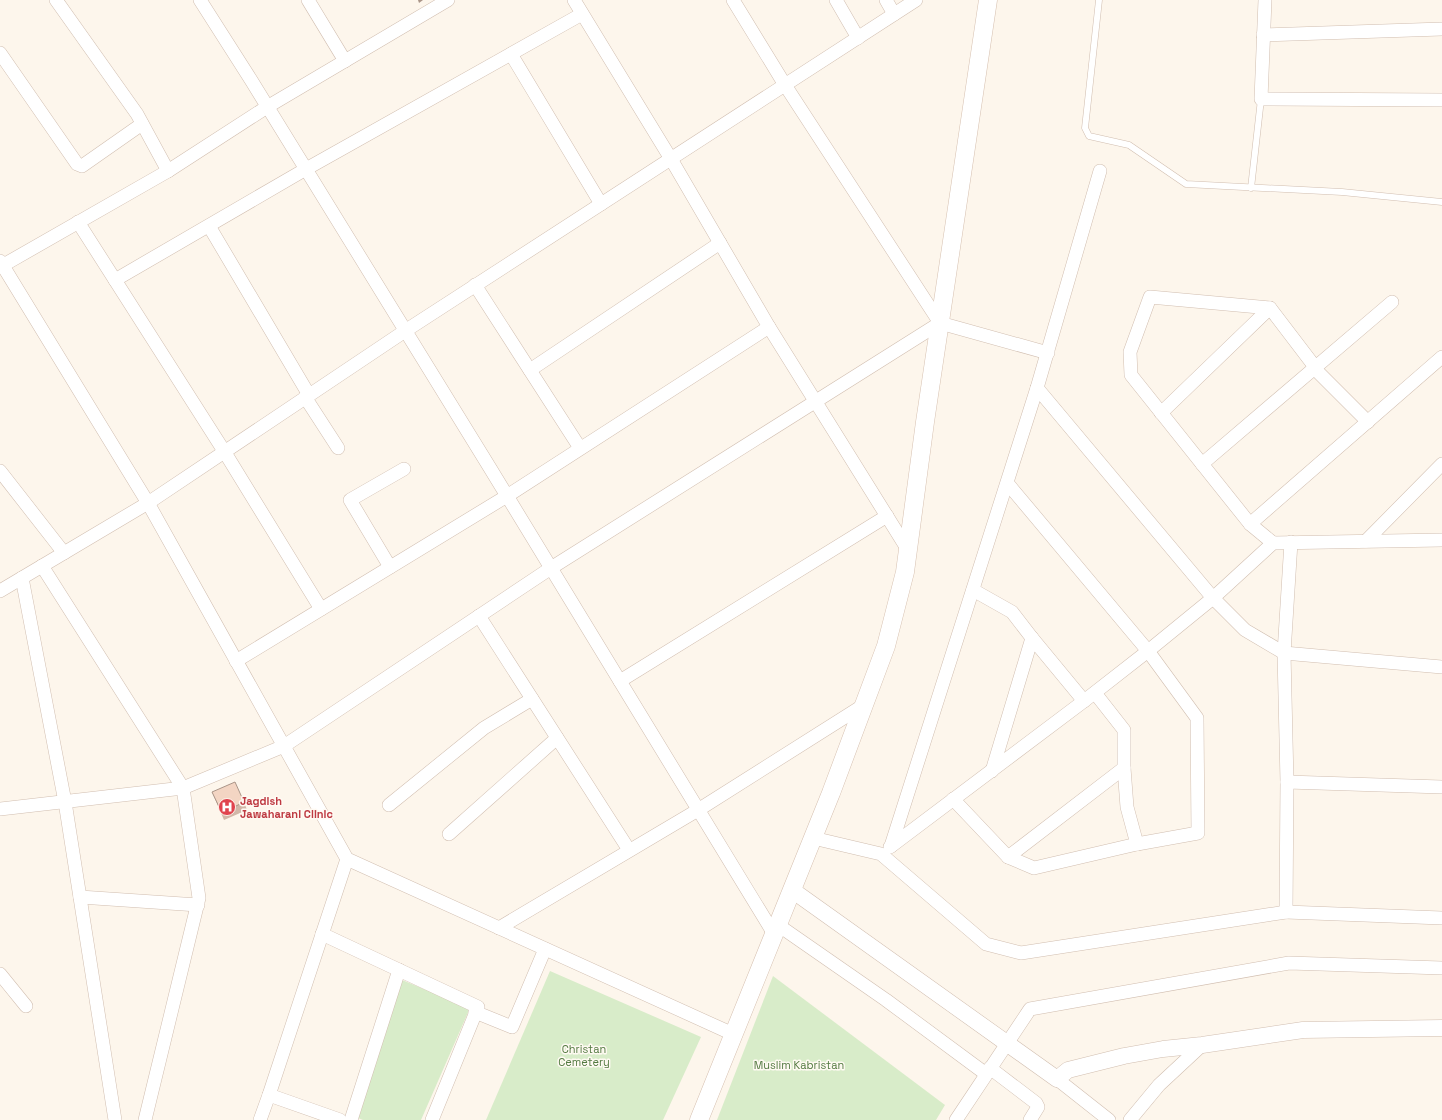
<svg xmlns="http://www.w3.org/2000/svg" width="1442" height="1120" font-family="'Space Grotesk',sans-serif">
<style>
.green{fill:#d8ecc9}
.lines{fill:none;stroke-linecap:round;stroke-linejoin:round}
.service-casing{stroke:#d1beb0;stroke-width:7}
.minor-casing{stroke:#d1beb0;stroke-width:14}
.tertiary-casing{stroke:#d1beb0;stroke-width:17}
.secondary-casing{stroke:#d6c0b0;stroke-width:19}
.service{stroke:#fff;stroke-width:6}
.minor{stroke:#fff;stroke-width:13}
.tertiary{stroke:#fff;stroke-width:16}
.secondary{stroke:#fff;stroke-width:18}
.wall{fill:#d1b7a8}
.shaded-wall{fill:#aa9588}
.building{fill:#f3d5c3;stroke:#aa9588}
.labels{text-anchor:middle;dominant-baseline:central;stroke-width:3;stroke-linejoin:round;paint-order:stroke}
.health-label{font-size:11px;font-weight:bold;fill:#be3a42;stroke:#fffaf3;text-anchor:start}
.park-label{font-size:11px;fill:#537a41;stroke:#fffaf3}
</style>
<rect width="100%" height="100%" fill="#fdf6ec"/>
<!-- green -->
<g class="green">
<path d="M550 971 701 1037 663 1120H486Z"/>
<path d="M773 976 945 1105 936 1120H717Z"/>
<path d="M402 980 470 1008 421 1120H363L358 1118Z"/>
</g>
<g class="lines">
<!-- service casing -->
<g class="service-casing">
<g id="service">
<path d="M1099 0 1085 128 1089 136 1129 145 1186 184 1342 192 1442 202"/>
<path d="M1251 188 1261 99"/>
</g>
</g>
<!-- minor casing -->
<g class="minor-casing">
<g id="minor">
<path d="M56 0 137 114 168 171"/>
<path d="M200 0 251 80 490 468 774 934"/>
<path d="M308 0 345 61"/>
<path d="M733 0 785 85 940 323 1048 353"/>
<path d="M836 0 858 38"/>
<path d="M886 0 894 14"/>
<path d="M1265 0 1261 99 1442 100"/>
<path d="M1263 35 1442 29"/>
<path d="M0 53 77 164 82 166 142 124"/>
<path d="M511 54 601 204"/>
<path d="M78 222 224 451 321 609"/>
<path d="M209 226 309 395"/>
<path d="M0 261 148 503 347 859 733 1034"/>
<path d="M0 267 168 171 267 107 448 0"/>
<path d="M115 280 306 169 582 14"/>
<path d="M475 285 580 448"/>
<path d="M769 327 908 550"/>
<path d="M530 370 720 243"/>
<path d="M1037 388 1213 598 1245 630 1284 653 1442 667"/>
<path d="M305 397 338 448"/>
<path d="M1161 413 1270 308"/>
<path d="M1202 464 1392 302"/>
<path d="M0 471 64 553"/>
<path d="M1250 524 1442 357"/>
<path d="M1366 541 1442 464"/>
<path d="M1273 543 1250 524 1131 375 1130 352 1150 297 1270 308 1315 367 1314 368 1368 422"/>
<path d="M42 566 183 788 199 898 145 1120"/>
<path d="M390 567 350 500 404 469"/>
<path d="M22 578 65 802 115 1120"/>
<path d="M973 590 1012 612 1032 638"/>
<path d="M0 591 148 503 405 331 916 0"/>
<path d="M479 616 629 850"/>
<path d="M236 661 507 496 769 327 671 159 574 0"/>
<path d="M620 681 887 516"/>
<path d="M1124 768 1127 807 1137 844"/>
<path d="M992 771 1032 638 1084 701"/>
<path d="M1287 782 1442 787"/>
<path d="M953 799 1008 857 1034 868 1137 844 1198 833 1197 718 1148 651 1008 484"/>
<path d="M389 805 484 728 532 699"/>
<path d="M0 809 183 788 284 746 551 568 940 323"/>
<path d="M449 834 557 738"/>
<path d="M813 838 881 854 986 944 1021 953 1286 912 1287 782 1284 653 1291 542"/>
<path d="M891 846 1037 388 1100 171"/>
<path d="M890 847 1084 701 1148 651 1213 598 1273 543 1442 540"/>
<path d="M1008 857 1124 768V730L1095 693"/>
<path d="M80 897 198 905"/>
<path d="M1286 912 1442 918"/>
<path d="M778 925 886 1000 986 1074"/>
<path d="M499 928 698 810 864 705"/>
<path d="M322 934 478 1007 432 1120"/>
<path d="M0 974 26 1006"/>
<path d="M475 1012 512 1027 545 949"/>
<path d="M990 1068 1036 1103 1038 1107 1030 1120"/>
<path d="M1057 1079 1109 1120"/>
<path d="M260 1120 269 1095"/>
<path d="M340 1120 269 1095 347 859"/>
<path d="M351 1120 399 970"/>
<path d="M956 1120 1030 1009 1289 963 1442 968"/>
<path d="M1130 1120 1159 1085 1202 1045"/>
</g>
</g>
<!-- tertiary casing -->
<g class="tertiary-casing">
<path id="tertiary" d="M792 890 1057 1079 1068 1070 1124 1056 1163 1049 1202 1045 1303 1030 1442 1028"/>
</g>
<!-- secondary casing -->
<g class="secondary-casing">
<path id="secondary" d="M699 1120 831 793 886 646 905 572 925 422 988 0"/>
</g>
<!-- service -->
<use href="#service" class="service"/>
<!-- minor -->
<use href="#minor" class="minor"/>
<!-- tertiary -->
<use href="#tertiary" class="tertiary"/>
<!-- secondary -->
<use href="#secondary" class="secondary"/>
</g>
<!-- wall -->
<path class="wall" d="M212 792 244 802 247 810 224 820Z"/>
<!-- shaded-wall -->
<path class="shaded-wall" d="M418 0H423L419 3Z"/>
<!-- building -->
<path class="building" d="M235 782 244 802 222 813 212 792Z"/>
<!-- icons -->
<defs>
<g id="hospital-disc" transform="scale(0.9)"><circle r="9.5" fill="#e0444e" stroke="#fffaf3"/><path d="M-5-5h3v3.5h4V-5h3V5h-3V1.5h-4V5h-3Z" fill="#fff"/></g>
</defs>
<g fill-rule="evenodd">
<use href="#hospital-disc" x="227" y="807"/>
</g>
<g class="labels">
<!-- health labels -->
<g class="health-label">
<text x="240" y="801">Jagdish<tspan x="240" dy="13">Jawaharani Clinic</tspan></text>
</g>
<!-- park labels -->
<g class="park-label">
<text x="584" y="1049">Christan<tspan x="584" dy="13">Cemetery</tspan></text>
<text x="799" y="1065">Muslim Kabristan</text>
</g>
</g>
</svg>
